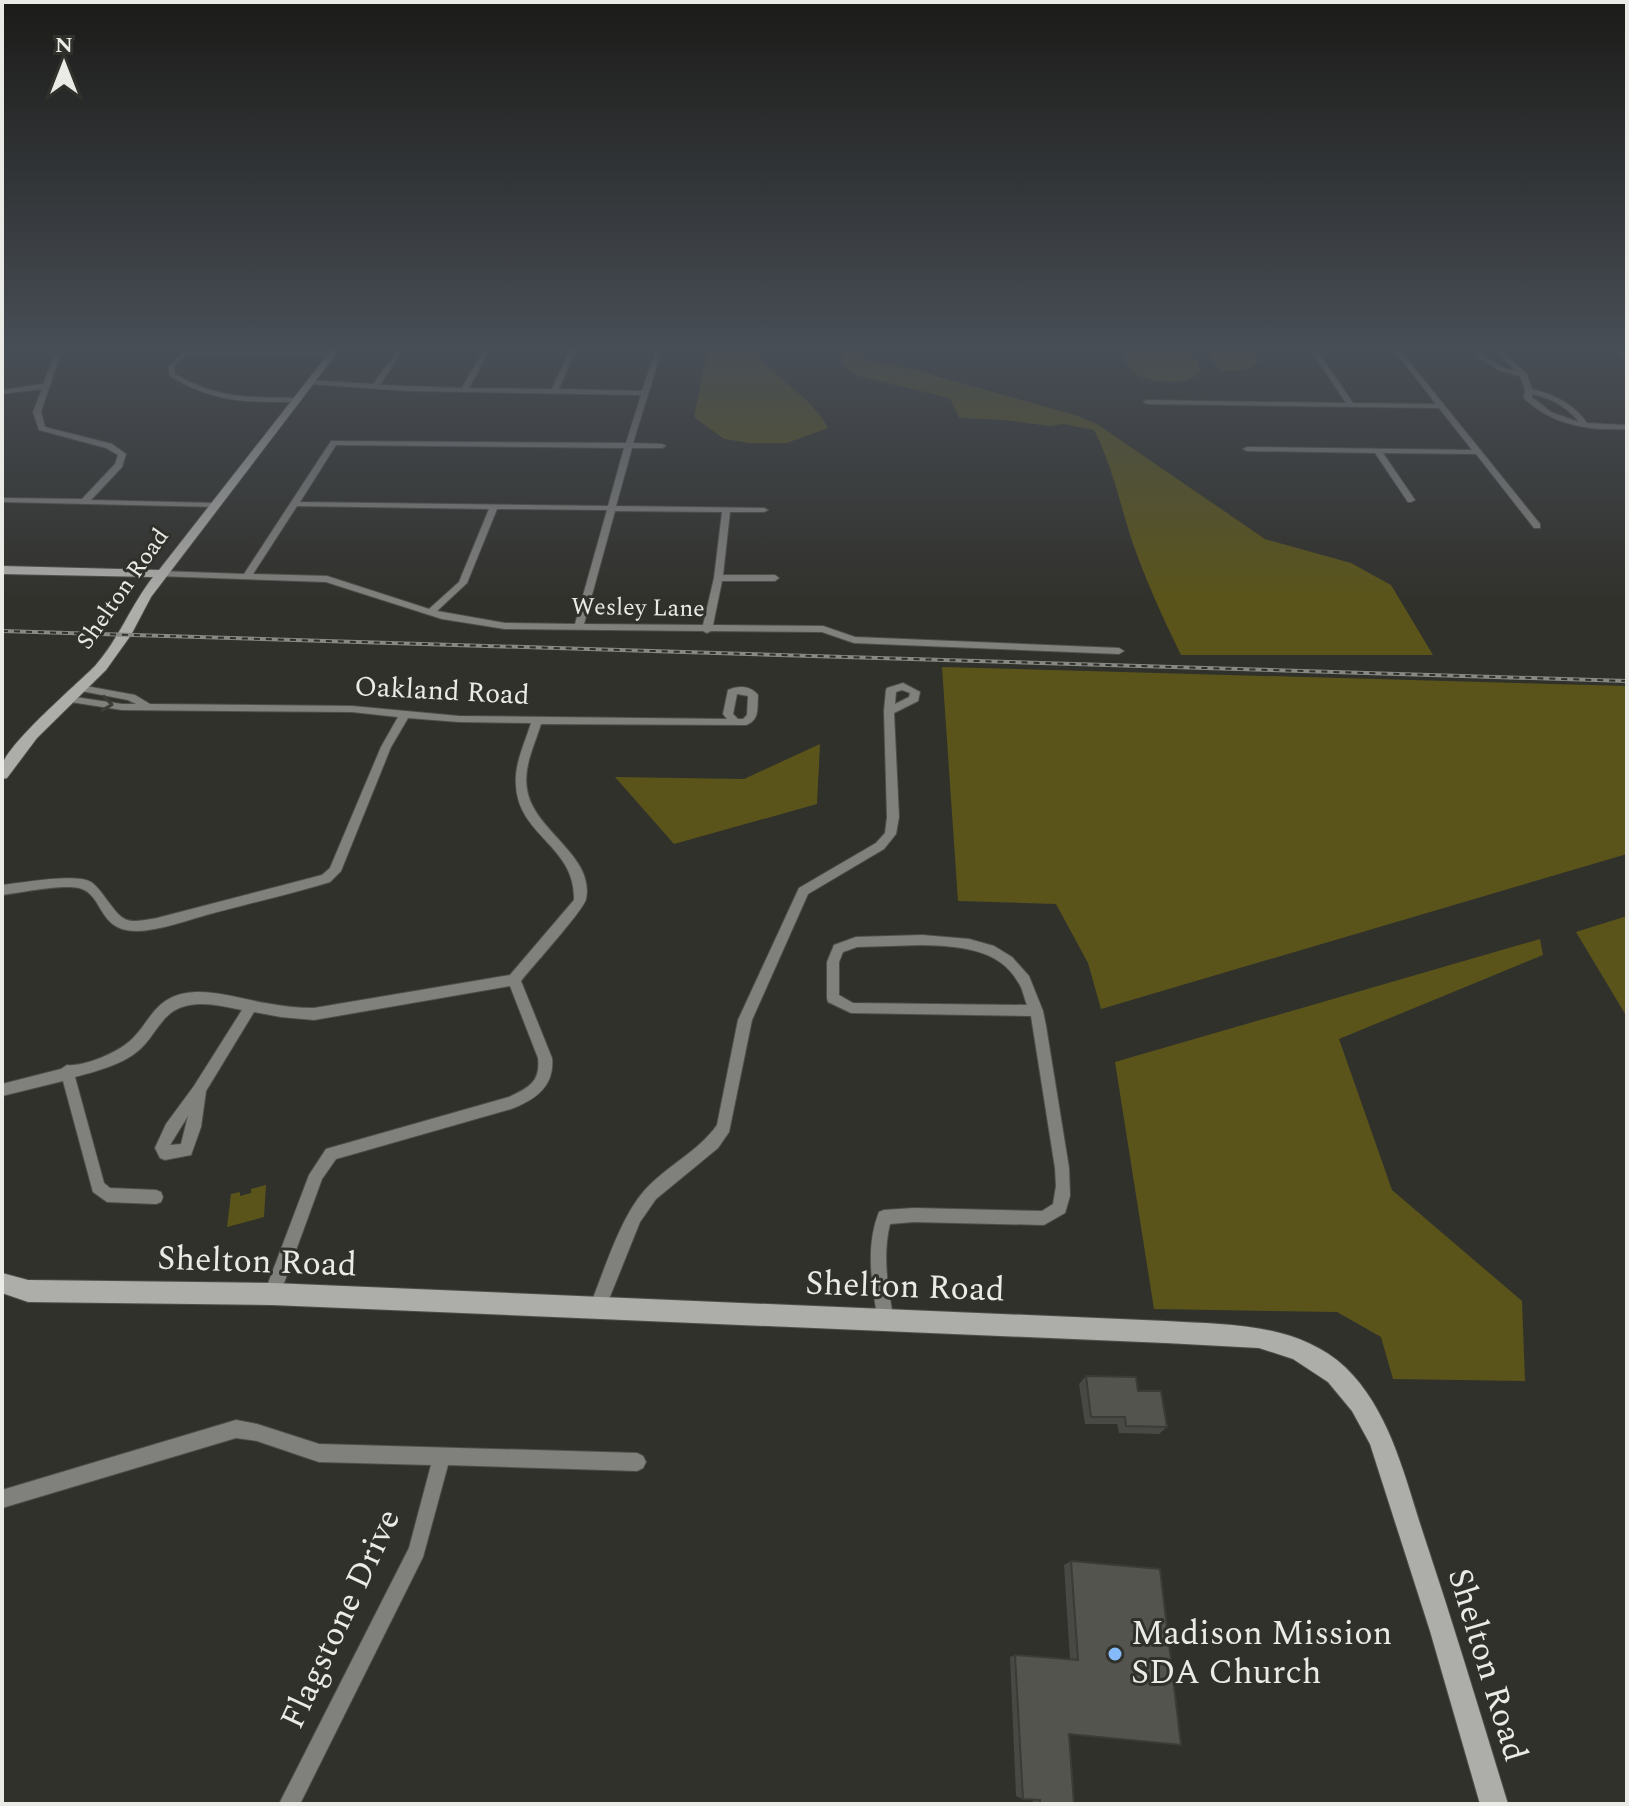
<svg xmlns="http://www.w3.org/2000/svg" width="1629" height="1806" font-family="Spectral,serif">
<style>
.green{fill:#5a541a}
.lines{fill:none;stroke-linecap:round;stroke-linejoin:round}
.street-casing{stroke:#4f4f4a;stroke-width:2}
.secondary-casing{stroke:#4f4f4a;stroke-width:2}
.street{fill:#80807d;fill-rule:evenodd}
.secondary{fill:#adada9;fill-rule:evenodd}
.rail-casing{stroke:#888884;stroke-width:4}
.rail{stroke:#31312c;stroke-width:2;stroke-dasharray:6;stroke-linecap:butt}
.wall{fill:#484844}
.building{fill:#54544f;stroke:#3b3b37;stroke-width:2}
.oneway{stroke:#3d3d38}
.poi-dot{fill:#85bbfb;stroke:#31312c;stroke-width:3}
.labels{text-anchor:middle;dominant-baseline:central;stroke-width:6;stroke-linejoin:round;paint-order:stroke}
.far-street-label{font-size:24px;fill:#eaeae7;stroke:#31312c}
.street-label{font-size:28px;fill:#eaeae7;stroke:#31312c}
.near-street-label{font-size:34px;fill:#eaeae7;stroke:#31312c}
.near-poi-label{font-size:34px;fill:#eaeae7;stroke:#31312c;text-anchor:start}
</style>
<rect width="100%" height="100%" fill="#31312c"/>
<!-- green -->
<g class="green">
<path d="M708 349H752C772 378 809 392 828 428L787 443H749L724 439 694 417Z"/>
<path d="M844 349H863V360L907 368 1075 415 1097 424 1265 539 1351 563 1391 585 1433 655H1181C1163 618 1146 581 1132 541 1120 504 1112 465 1094 430L1064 424 1049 426 1005 420 959 418 950 398 857 376 841 364Z"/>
<path d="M1121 349H1191L1201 372C1186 387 1149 384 1133 372 1126 366 1124 356 1121 349Z"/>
<path d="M1206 349H1252L1259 361C1249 372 1233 372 1219 370Z"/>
<path d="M942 667 1627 686V854L1101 1009 1088 963 1056 904 958 901Z"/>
<path d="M820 744 817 804 674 844 615 777 744 779Z"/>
<path d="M1627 916V1017L1576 932Z"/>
<path d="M1540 939 1543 955 1339 1039 1392 1190 1522 1301 1525 1381 1393 1379 1381 1337 1337 1312 1154 1309 1115 1062Z"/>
<path d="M266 1185 264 1217 227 1227 231 1194 240 1192V1196L251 1193V1189Z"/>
</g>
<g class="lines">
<!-- street casing -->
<g class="street-casing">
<g id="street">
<path d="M398 349H404L380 385 462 388 484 349H490L469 388 552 389 570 349H576L559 389 642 391 656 349H662L633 443 662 444 666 446 662 448H632L616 506 764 508 768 510 764 512H730L723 575H775L779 578 775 581H722L713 625 823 626 855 637 1119 648 1124 651 1119 654 854 643 822 632 711 631 707 633 703 631 505 629 442 619 326 582 158 576 157 574 161 571 244 574 331 441 626 443 641 395 408 391 310 384 307 382 310 380 373 384ZM336 445 624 448 608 506 300 502ZM297 506 489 509 459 582 429 609 327 576 253 574ZM497 509 607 510 575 624 505 623 437 611 467 583ZM615 511 722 512 714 578 703 625 584 624Z"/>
<path d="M1310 349H1316L1353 403 1436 404 1393 349H1399L1540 524V528H1534L1476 454 1383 453 1415 500 1411 502H1408L1375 453 1247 451 1243 449 1247 447 1472 450 1439 408 1147 404 1143 402 1147 400 1346 403Z"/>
<path d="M1476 349H1482L1483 355 1504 368 1516 371 1493 349H1499L1527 374 1532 389C1555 395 1574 404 1587 423L1627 425V429C1590 431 1551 425 1524 398L1525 389 1520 376 1500 371 1478 357ZM1532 394C1551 398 1566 406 1579 422L1551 412 1532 397Z"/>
<path d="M1610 349H1617L1627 354V359Z"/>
<path d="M184 351 331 352 334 354 331 356 186 355 174 367 175 374C218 399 247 397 295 398L299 400 295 402C245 402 214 403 170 376L168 367Z"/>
<path d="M53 352 59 359 41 412 45 427 112 444 126 454 122 467 91 500 215 503H218V507L2 502V498L82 499 115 464 118 455 106 448 39 430 33 412 42 389 2 394V390L43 384 53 359 50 354Z"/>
<path d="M903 683 920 692 918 701 894 713 899 817 896 834 884 849 808 894 752 1020 729 1132 718 1148 656 1199 640 1222 603 1314 597 1316 591 1314 589 1308C604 1272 619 1220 644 1191 666 1166 698 1152 717 1125L738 1020 799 888 876 843 885 833 887 817 884 711 886 690 887 688ZM902 690 910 693 909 697 895 704 896 692Z"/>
<path d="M80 685 135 695 150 704 352 706 459 716 727 719 723 714 728 690C739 685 751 686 758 695 757 708 760 720 746 725L541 724C535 744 523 767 527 789 533 831 595 855 586 899 584 910 531 968 521 981L552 1058C555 1086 535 1100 511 1109L336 1159 322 1179 280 1294 278 1300 272 1302 266 1300 264 1294 309 1175 326 1149 509 1097C528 1088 541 1082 538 1058L510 986 314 1020 281 1017 254 1012 206 1091 201 1127 191 1155 165 1160 160 1158 155 1148 166 1124 194 1086 242 1010C214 1004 181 996 162 1022 154 1031 148 1043 138 1051 121 1065 97 1071 75 1077L104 1183 110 1188 156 1190 161 1192 163 1197 161 1202 156 1204 107 1202 93 1192 63 1081 2 1096V1084L61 1069 67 1065C85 1067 122 1051 134 1037 146 1025 152 1009 167 1000 195 983 235 998 265 1003 281 1006 297 1008 314 1008L510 975 574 900C576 846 518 836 516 785 514 764 525 743 531 723L459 722 408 718 391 747 341 871 330 882C291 894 250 903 210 914 187 920 149 935 126 930 100 925 101 896 82 889 66 883 20 893 2 895V885C21 883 76 873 91 882 96 885 101 892 104 896 124 923 124 924 157 918L322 875 330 868 381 747 398 717 352 712 122 710 64 701 63 699 68 696 122 704H136L128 700 76 690 75 688ZM737 694 748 696 747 715 743 719H738L733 714ZM188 1116 181 1144 170 1145Z"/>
<path d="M922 935 969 939 994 946 1012 957 1029 976 1043 1011 1046 1026 1069 1168 1070 1196 1065 1213 1044 1225 914 1222 890 1224C882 1256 888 1289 894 1321L892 1327 886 1329 880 1327 878 1321C872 1285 865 1247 879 1212L884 1210 914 1208 1042 1211 1053 1204 1056 1186 1055 1168 1031 1016 851 1013 828 1002 827 998V962L834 945 856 937ZM922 945C957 946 999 948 1018 982 1023 989 1024 998 1027 1005L853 1003 839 995V962L843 952 857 947Z"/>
<path d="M236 1420 257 1424 319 1444 637 1453 643 1456 646 1462 643 1468 637 1471 448 1465 423 1557 300 1804H279L409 1548 431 1465 319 1462 257 1441 236 1438 2 1508V1490Z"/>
</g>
</g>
<!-- secondary casing -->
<g class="secondary-casing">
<g id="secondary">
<path d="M332 349H340L151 597 131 635 106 670 37 738 7 778 2 779C2 775 1 771 2 766 6 745 76 685 95 666 119 639 131 605 153 577L2 574V566L159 570Z"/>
<path d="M2 1273 28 1280 272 1283 1166 1321C1227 1325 1296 1322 1345 1367 1392 1412 1406 1483 1426 1542 1455 1629 1481 1716 1508 1804H1480L1430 1631 1370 1444 1352 1411 1328 1382 1293 1359 1259 1348 1166 1343 272 1305 28 1302 2 1293Z"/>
</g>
</g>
<!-- street -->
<use href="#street" class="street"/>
<!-- secondary -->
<use href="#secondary" class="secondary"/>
<!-- rail casing -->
<g class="rail-casing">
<path id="rail" d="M2 631 1627 681"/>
</g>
<!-- rail -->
<use href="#rail" class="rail"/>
</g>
<!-- wall -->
<g class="wall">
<path d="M1086 1376 1138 1391 1167 1427 1159 1434 1119 1433 1117 1424H1085L1079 1384Z"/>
<path d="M1071 1561 1160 1569 1069 1734 1055 1804H1033V1800L1023 1799 1016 1796 1010 1657 1015 1655 1070 1660 1064 1565Z"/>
</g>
<!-- building -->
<g class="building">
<path d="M1086 1376 1136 1377 1138 1391H1161L1167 1427 1126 1426 1125 1417H1091Z"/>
<path d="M1071 1561 1160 1569 1181 1745 1069 1734 1074 1804H1040V1800L1023 1799 1015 1655 1078 1660Z"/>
</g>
<!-- one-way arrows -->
<defs><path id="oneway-chevron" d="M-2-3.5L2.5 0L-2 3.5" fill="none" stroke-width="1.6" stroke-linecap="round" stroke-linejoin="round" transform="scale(2)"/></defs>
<use class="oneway" href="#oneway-chevron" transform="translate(107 704) rotate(8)"/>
<!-- sky -->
<linearGradient id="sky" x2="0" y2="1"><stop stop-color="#1b1b18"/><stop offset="0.58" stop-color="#484e56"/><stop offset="1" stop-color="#484e56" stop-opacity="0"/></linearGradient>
<rect width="1629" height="601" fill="url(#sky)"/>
<!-- markers -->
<circle class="poi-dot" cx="1115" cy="1654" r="8"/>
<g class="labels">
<!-- far-street labels -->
<g class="far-street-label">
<text transform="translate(123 589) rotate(-55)">Shelton Road</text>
<text transform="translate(638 608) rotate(1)">Wesley Lane</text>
</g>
<!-- street labels -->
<g class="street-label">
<text transform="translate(442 691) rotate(3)">Oakland Road</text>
</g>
<!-- near-street labels -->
<g class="near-street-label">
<text transform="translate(257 1262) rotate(2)">Shelton Road</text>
<text transform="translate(905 1287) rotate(2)">Shelton Road</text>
<text transform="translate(341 1619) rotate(-65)">Flagstone Drive</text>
<text transform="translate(1487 1665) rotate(73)">Shelton Road</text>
</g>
<!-- near-poi labels -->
<g class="near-poi-label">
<text x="1131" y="1634">Madison Mission<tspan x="1131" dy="39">SDA Church</tspan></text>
</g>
</g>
<!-- border -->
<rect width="1629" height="1806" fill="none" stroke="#eaeae7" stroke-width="8"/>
<!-- north arrow -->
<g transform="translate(64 64)" stroke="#31312c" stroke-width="6" paint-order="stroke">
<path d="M0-6L14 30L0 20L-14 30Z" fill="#eaeae7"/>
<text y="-12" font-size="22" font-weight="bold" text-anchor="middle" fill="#eaeae7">N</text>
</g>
</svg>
